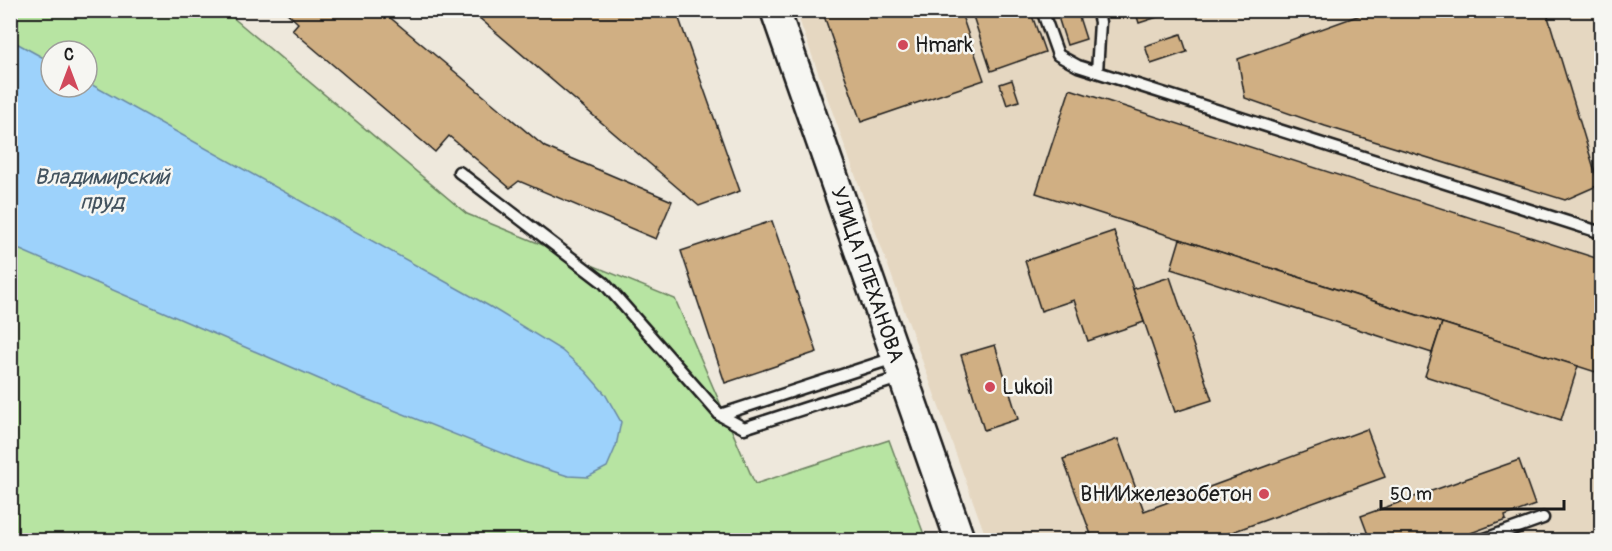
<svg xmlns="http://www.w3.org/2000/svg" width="1612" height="551" font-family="Pangolin,sans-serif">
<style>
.built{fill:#e5d7c1}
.green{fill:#b7e4a2;stroke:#6a805f;stroke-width:1.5;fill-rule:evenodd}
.water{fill:#9dd2fb;stroke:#6989a2;stroke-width:1.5}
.building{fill:#d0af83;stroke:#1c1c1c;stroke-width:1.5}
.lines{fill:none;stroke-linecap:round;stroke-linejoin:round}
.lane-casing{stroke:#1c1c1c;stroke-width:15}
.secondary-casing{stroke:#1c1c1c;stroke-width:33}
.lane{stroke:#f6f6f2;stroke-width:10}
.secondary{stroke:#f6f6f2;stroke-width:28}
.poi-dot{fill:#d1495b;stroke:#f6f6f2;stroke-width:2}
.labels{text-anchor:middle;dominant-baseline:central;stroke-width:5;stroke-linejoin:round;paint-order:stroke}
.poi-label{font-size:21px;fill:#1c1c1c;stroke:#f6f6f2;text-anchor:start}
.street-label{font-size:21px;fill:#1c1c1c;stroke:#f6f6f2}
.water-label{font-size:22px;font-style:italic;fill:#43535f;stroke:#f6f6f2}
</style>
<rect width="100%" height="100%" fill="#eee8dc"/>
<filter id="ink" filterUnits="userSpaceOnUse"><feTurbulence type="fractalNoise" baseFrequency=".0167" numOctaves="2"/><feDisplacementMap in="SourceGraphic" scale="12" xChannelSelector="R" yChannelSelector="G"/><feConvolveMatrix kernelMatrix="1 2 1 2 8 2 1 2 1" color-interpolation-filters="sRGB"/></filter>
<g filter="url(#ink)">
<!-- built -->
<path class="built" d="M796 11H1601V540H987Z"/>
<!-- green -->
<path class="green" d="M10 11H225L467 214 675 299 755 484 889 440 926 540H11ZM51 51H87V87H51Z"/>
<!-- water -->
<path class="water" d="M11 40 51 62V87H87V82L489 306 561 350 585 371 605 394 621 422 616 446 607 467 588 477 568 476 524 462 356 395 11 246Z"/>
<!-- building -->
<g class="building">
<path d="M284 10H381L545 147 672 201 656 239 519 181 510 188 449 136 435 152 292 30 298 23Z"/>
<path d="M470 10H676L740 191 699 206Z"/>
<path d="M822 10H960L984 80 861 122Z"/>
<path d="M971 10H1030L1045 52 991 71Z"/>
<path d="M1135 10H1179L1139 23Z"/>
<path d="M1374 10H1546L1599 185 1565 200 1325 126 1245 98 1238 59Z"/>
<path d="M1072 11 1078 14 1086 39 1067 45 1059 20 1062 14Z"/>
<path d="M1181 34 1187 52 1151 64 1145 46Z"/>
<path d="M1012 80 1019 101 1007 105 1000 84Z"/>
<path d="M1070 89 1602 260V374L1036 193Z"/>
<path d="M772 221 817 352 725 383 681 251Z"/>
<path d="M1114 231 1144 322 1088 341 1074 300 1041 311 1025 261Z"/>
<path d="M1180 239 1442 323 1432 353 1171 269Z"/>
<path d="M1170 277 1212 400 1175 412 1133 289Z"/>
<path d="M1442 323 1578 366 1561 420 1425 376Z"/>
<path d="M995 345 1018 419 984 430 961 355Z"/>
<path d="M1367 429 1385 477 1210 540H1093L1063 459 1118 439 1144 511Z"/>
<path d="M1519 460 1535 505 1505 516 1506 520 1452 540H1370L1361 516Z"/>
<path d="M1330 533 1333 540H1311Z"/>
<path d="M1568 535 1570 540H1553Z"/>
</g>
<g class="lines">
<!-- lane casing -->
<g class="lane-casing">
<g id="lane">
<path d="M1042 10 1058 55 1078 66 1602 233"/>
<path d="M1097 72 1100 22 1097 10"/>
<path d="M459 172 604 283 720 415 744 428 902 377"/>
<path d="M720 415 894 358"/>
<path d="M1482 540 1543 518"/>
</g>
</g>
<!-- secondary casing -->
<g class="secondary-casing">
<path id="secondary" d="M775 10 960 540"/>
</g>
<!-- lane -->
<use href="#lane" class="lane"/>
<!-- secondary -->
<use href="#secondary" class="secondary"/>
</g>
</g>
<!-- markers -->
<g class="poi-dot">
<circle cx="903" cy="45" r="6"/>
<circle cx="990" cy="387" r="6"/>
<circle cx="1264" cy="494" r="6"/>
</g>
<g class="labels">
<!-- poi labels -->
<g class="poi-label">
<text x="915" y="45">Hmark</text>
<text x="1002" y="387">Lukoil</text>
<text x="1252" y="494" text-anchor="end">ВНИИжелезобетон</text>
</g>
<!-- street labels -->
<g class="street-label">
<text transform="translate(867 275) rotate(71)">УЛИЦА ПЛЕХАНОВА</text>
</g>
<!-- water labels -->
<g class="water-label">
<text x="102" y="177">Владимирский<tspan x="102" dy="25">пруд</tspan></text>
</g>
</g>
<!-- margin -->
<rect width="1612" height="551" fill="none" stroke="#f6f6f2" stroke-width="36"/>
<rect x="18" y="18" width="1576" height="515" fill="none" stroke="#1c1c1c" stroke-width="2" filter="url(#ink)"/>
<!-- north arrow -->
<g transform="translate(69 69)"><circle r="28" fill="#f6f6f2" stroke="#9f9f9c" stroke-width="1.5"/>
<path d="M0-4.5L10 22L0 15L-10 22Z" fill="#d1495b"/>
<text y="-9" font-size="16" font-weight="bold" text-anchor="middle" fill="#1c1c1c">С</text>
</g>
<!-- scale -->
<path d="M1381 500v9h183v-9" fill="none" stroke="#1c1c1c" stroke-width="3"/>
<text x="1390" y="500" font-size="18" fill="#1c1c1c" stroke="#f6f6f2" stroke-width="4.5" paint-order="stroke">50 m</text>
</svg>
